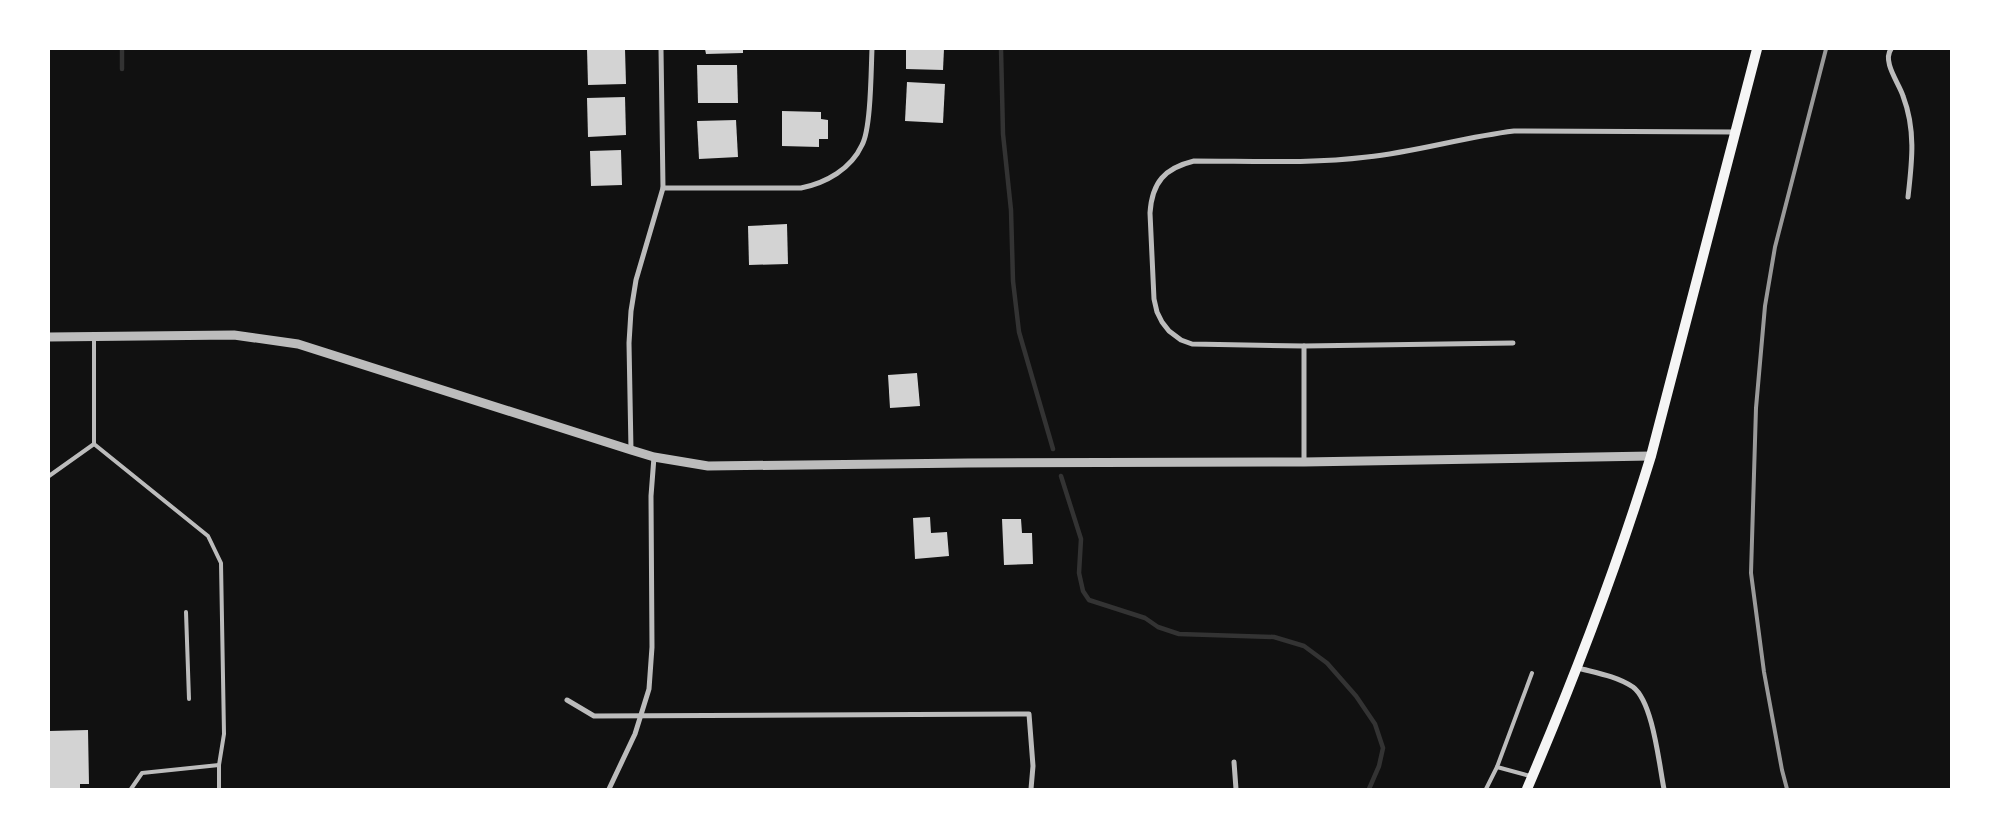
<svg xmlns="http://www.w3.org/2000/svg" width="2000" height="838" font-family="'Crimson Pro',serif">
<style>
.lines{fill:none;stroke-linecap:round;stroke-linejoin:round}
.stream{stroke:#333;stroke-width:4.5}
.building{fill:#d3d3d3}
.service{stroke:#bcbcbc;stroke-width:4}
.minor{stroke:#bcbcbc;stroke-width:5}
.tertiary{stroke:#bcbcbc;stroke-width:9}
.secondary{stroke:#f5f5f5;stroke-width:10}
.rail{stroke:#9a9a9a;stroke-width:4}
</style>
<rect width="100%" height="100%" fill="#111"/>
<g class="lines">
<!-- stream -->
<g class="stream">
<path d="M122 49V69"/>
<path d="M1001 49 1003 134 1011 210 1013 281 1019 332 1053 449"/>
<path d="M1061 476 1081 539 1079 573 1083 591 1089 600 1145 618 1158 627 1179 634 1274 637 1304 646 1327 663 1356 696 1375 724 1383 748 1379 766 1369 789"/>
</g>
</g>
<!-- building -->
<g class="building">
<path d="M587 49H625L626 84 588 85Z"/>
<path d="M705 49H743V53L706 54Z"/>
<path d="M906 49H944L943 70 906 69Z"/>
<path d="M697 65H737L738 103H698Z"/>
<path d="M907 82 945 84 943 123 905 121Z"/>
<path d="M625 97 626 135 588 137 587 98Z"/>
<path d="M782 111 821 112V119L828 120V139H819V147L782 146Z"/>
<path d="M736 120 738 157 699 159 697 121Z"/>
<path d="M621 150 622 185 591 186 590 151Z"/>
<path d="M787 224 788 264 749 265 748 226Z"/>
<path d="M917 373 920 406 890 408 888 375Z"/>
<path d="M930 517 931 533 947 532 949 556 915 559 913 518Z"/>
<path d="M1002 519H1021L1022 533H1032L1033 564 1004 565Z"/>
<path d="M88 730 89 784H80V789H49V731Z"/>
</g>
<g class="lines">
<!-- service -->
<g class="service">
<path d="M94 444V337"/>
<path d="M49 476 94 444 208 536 221 563 224 734 219 765V789"/>
<path d="M186 612 189 699"/>
<path d="M1530 776 1497 767 1532 673"/>
<path d="M131 789 142 773 219 765"/>
<path d="M1486 789 1497 767"/>
</g>
<!-- minor -->
<g class="minor">
<path d="M1891 49C1882 62 1899 83 1903 96 1916 130 1912 162 1908 197"/>
<path d="M663 188H801C826 183 851 169 862 145 871 129 871 70 872 49"/>
<path d="M1513 343 1304 346 1192 344 1181 340 1169 331 1162 322 1157 312 1154 299 1150 213C1152 182 1165 168 1194 161 1251 161 1310 164 1367 157 1416 152 1464 137 1514 131L1735 132"/>
<path d="M631 450 629 343 631 311 636 280 663 188 661 49"/>
<path d="M1304 462V346"/>
<path d="M1578 668C1597 673 1616 676 1633 687 1653 702 1659 764 1664 789"/>
<path d="M567 700 594 716 1029 714 1033 766 1031 789"/>
<path d="M1234 762 1236 789"/>
<path d="M609 789 635 734 649 689 652 647 651 496 654 457"/>
</g>
<!-- tertiary -->
<path class="tertiary" d="M49 337 234 335 298 344 631 450 654 457 708 466 968 463 1304 462 1651 456"/>
<!-- secondary -->
<path class="secondary" d="M1527 789C1574 679 1616 570 1651 456L1757 49"/>
<!-- rail -->
<path class="rail" d="M1787 789 1782 770 1764 672 1751 573 1756 408 1765 306 1775 247 1826 49"/>
</g>
<!-- border -->
<rect width="2000" height="838" fill="none" stroke="#ffffff" stroke-width="100"/>
</svg>
